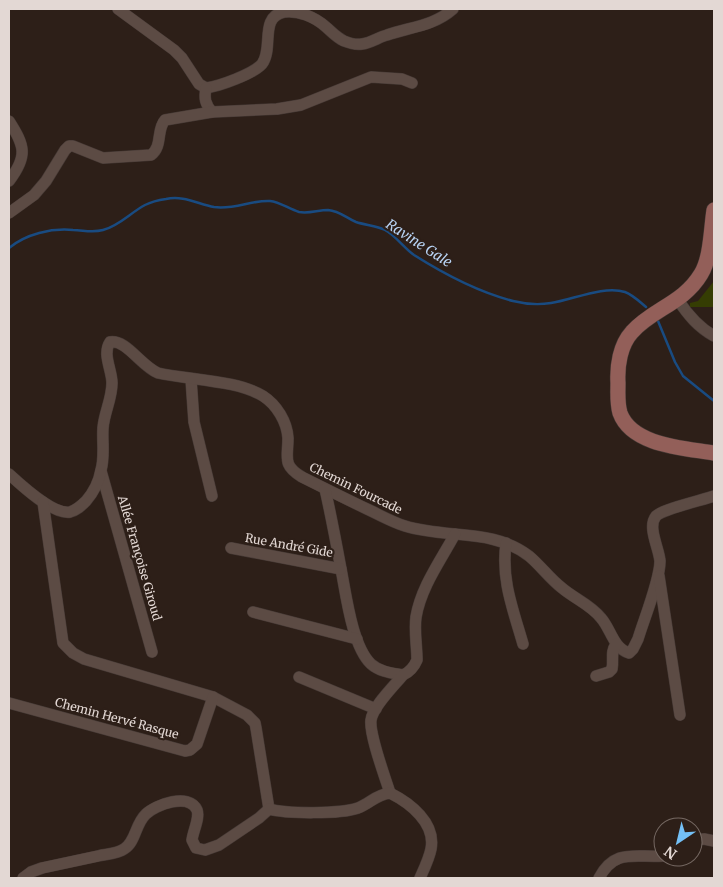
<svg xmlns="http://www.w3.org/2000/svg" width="723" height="887" font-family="Merriweather,serif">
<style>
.green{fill:#353d03}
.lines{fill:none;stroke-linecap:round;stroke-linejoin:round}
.stream{stroke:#194b81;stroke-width:2.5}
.minor-casing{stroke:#463a36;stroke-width:12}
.major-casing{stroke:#463a36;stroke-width:16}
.minor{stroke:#5c4b44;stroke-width:11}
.major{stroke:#935f59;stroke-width:15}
.labels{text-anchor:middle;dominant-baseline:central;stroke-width:4.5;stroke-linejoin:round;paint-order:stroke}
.street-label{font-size:12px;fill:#e3d8d4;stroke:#2d1f18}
.water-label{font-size:14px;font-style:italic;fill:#b8d3f4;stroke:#2d1f18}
</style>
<rect width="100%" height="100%" fill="#2d1f18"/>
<!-- green -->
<path class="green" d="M714 281V307H690V303L698 301Z"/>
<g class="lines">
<!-- stream -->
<g class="stream">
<path d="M9 248C26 234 51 228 73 230 83 230 92 233 103 230 119 226 130 213 145 205 151 202 159 200 166 199 183 195 198 204 214 207 234 210 251 200 270 201 280 202 289 209 299 212 309 214 318 210 328 210 340 211 346 218 356 222 365 225 377 226 385 230 396 236 404 248 414 255 444 274 478 292 513 301 525 304 539 305 551 303 572 300 604 285 625 292 633 295 640 302 646 307"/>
<path d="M658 321 675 362 683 376 714 401"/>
</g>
<!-- minor casing -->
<g class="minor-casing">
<g id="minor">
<path d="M118 9 174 50 182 58 199 84 206 88C220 86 253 74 262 64 274 48 259 17 284 12 298 10 315 17 326 27 332 32 336 37 344 41 349 43 356 45 362 44 371 43 379 37 387 35 410 27 434 26 453 9"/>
<path d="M206 88C204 98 205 104 212 112"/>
<path d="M9 121C25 146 28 156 9 181"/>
<path d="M9 213 34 195 46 181 65 150 69 146H73L103 158 151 155C163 146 156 130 165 120L212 112 277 109 301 105 371 77 402 79 412 83"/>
<path d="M678 300C688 315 698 327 714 336"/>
<path d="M191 379 194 422 212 496"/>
<path d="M101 471 152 652"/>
<path d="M9 474C21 485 53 515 70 512 77 510 81 506 86 501 93 493 99 481 101 470 105 456 102 442 103 428 104 413 112 399 112 383 112 370 102 354 110 342 126 339 141 366 158 373 189 380 237 380 263 396 277 405 287 422 288 438 288 458 282 465 302 477 324 488 346 499 367 509 380 515 392 522 405 526 447 539 493 528 529 556 541 566 550 579 562 588 575 599 591 605 601 618 611 629 613 648 629 653L633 649 638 639C644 619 660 580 660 561 659 548 647 527 656 516 663 509 703 500 714 496"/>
<path d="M325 489C331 515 336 542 341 569 346 594 352 646 371 664 380 672 392 673 403 675"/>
<path d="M43 502 63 643 73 653 84 659 213 697 247 715 255 723 256 728 269 809"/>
<path d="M506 543C501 580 513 609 523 644"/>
<path d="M231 548 341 569"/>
<path d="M659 576 680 715"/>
<path d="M253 612 357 639"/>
<path d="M596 676 609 672 612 669C614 659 610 653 616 644"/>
<path d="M299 677 376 709"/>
<path d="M9 703 185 751 190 750 197 744 213 697"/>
<path d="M390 793C385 777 369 734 371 720 373 706 394 686 403 675 410 672 414 667 417 660 417 646 414 631 416 617 421 587 441 560 455 534"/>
<path d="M693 840 704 839 714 841"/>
<path d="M23 878 31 872 42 868C60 864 79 860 98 856 106 854 117 854 124 849 136 842 135 824 146 814 155 805 189 792 197 810 200 818 193 831 192 840L196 848 205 850 219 845 259 818 269 809C287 814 341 814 358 808 371 803 375 795 390 793 410 803 436 823 431 849 429 859 424 869 420 878"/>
<path d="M599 878C615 848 635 858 663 856"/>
</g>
</g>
<!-- major casing -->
<g class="major-casing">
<path id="major" d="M714 210C711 229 711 258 701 274 683 304 652 309 632 332 620 345 617 366 618 383 618 393 617 403 620 413 632 446 685 448 714 453"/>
</g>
<!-- minor -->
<use href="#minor" class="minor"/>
<!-- major -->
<use href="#major" class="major"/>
</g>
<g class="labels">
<!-- street labels -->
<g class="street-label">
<text transform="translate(356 488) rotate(26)">Chemin Fourcade</text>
<text transform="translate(289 545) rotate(10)">Rue André Gide</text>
<text transform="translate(140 558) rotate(74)">Allée Françoise Giroud</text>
<text transform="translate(117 718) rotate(15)">Chemin Hervé Rasque</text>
</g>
<!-- water labels -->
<g class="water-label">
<text transform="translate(419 243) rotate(33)">Ravine Gale</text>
</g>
</g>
<!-- border -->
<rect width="723" height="887" fill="none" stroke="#e3d8d4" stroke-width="20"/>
<!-- north arrow -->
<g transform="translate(678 842) rotate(215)"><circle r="24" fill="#2d1f18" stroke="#766963"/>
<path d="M0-4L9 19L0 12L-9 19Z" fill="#74c0f6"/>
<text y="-8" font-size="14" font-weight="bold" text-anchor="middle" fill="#e3d8d4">N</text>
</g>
</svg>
